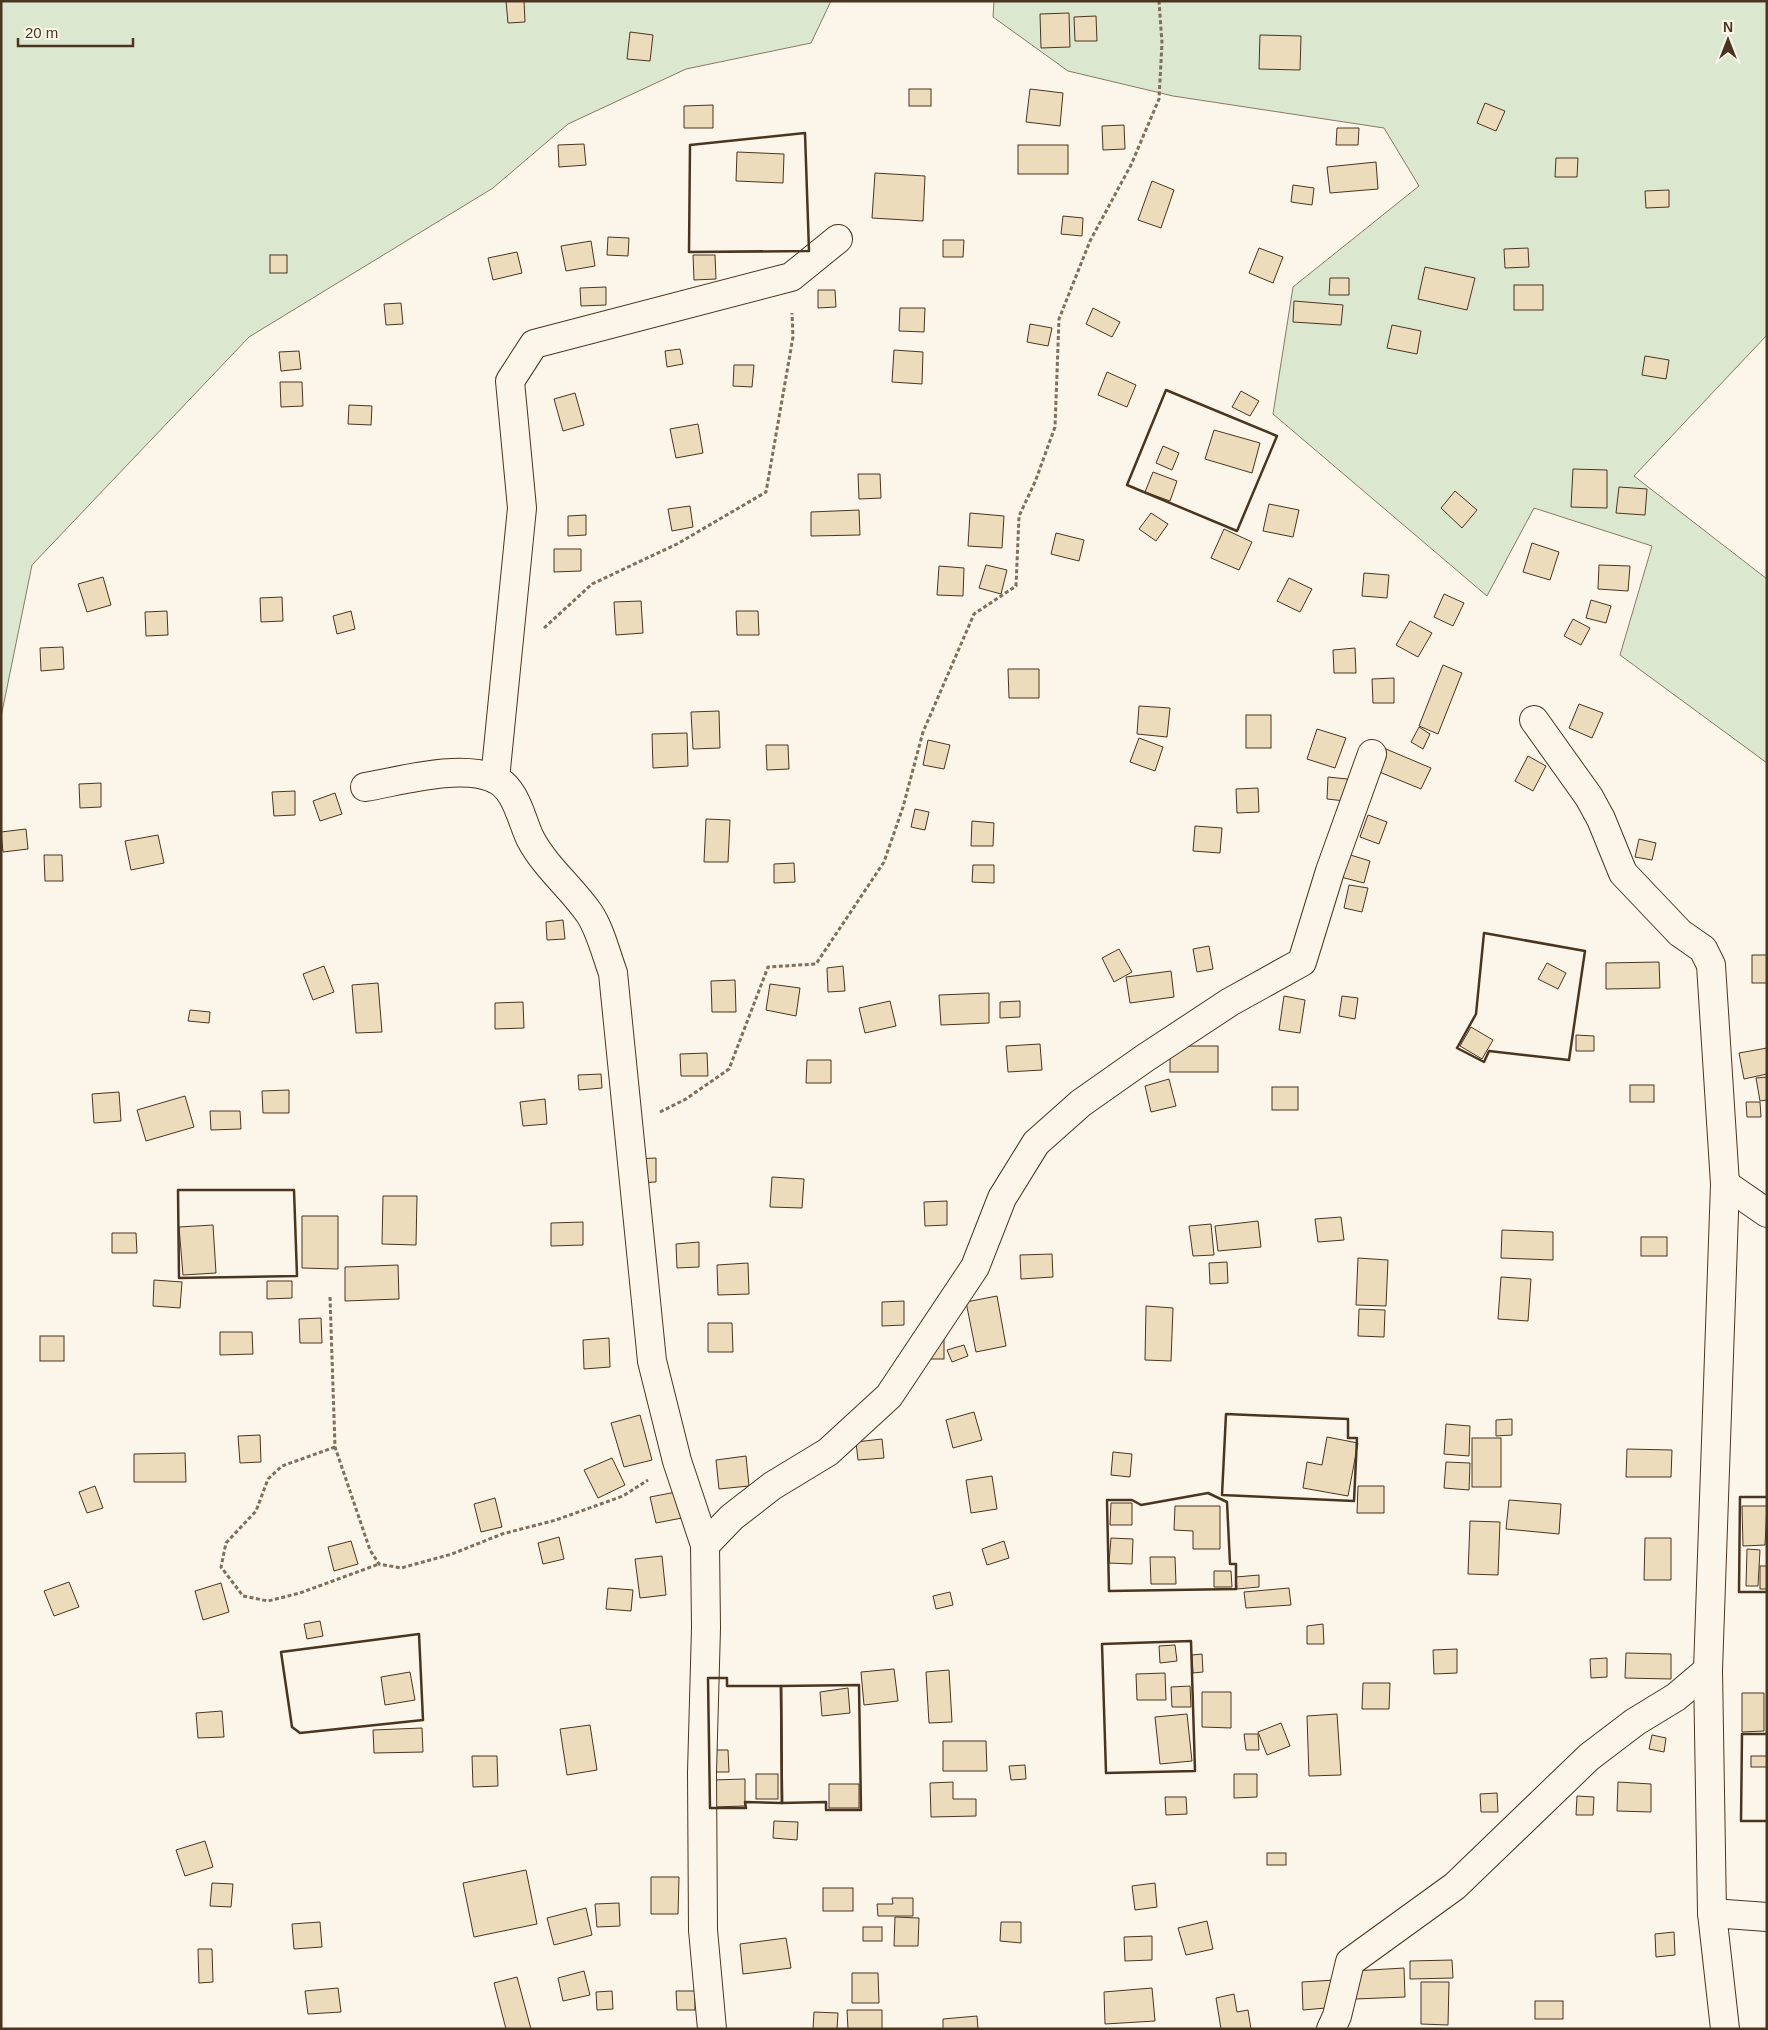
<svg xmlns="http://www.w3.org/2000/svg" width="1768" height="2030" font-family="Arial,sans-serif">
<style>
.green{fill:#dce7d0;stroke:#887966}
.building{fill:#ecdcbc;stroke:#4a3520}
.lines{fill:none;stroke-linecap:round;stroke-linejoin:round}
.street-casing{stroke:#4a3520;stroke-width:30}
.path{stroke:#7f6f5c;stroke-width:3;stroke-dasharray:4 2.5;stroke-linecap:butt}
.street{stroke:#fbf6e9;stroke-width:28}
.wall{stroke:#4a3520;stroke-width:2.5}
</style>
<rect width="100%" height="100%" fill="#fbf6e9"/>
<!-- green -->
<g class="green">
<path d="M1 1H831L811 43 686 69 568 124 493 188 249 337 32 565 1 717Z"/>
<path d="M994 1H1767V335L1634 476 1767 579V763L1620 655 1652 546 1534 508 1487 596 1273 414 1293 287 1419 186 1384 128 1173 96 1068 71 993 17Z"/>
</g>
<!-- building -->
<g class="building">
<path d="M506 1H524L525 22 508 23Z"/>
<path d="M1069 13 1070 47 1041 48 1040 14Z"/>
<path d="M1096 16 1097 41H1075L1074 17Z"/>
<path d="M630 32 653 35 650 61 627 59Z"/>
<path d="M1260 35 1301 36 1300 70 1259 69Z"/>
<rect x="909" y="89" width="22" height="17"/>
<path d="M1030 89 1063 93 1060 126 1026 122Z"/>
<path d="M1485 103 1505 111 1496 131 1477 123Z"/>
<path d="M713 105V128H684V106Z"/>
<path d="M1124 125 1125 149 1103 150 1102 126Z"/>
<path d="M1337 128H1359L1358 145H1336Z"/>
<path d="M584 144 586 165 559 167 558 145Z"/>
<rect x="1018" y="145" width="50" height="29"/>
<path d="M737 152 784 154 783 183 736 181Z"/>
<path d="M1556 158H1578L1577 177H1555Z"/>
<path d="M1376 162 1378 189 1330 193 1327 167Z"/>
<path d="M875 173 925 176 923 221 872 218Z"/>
<path d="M1152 181 1174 190 1161 228 1138 220Z"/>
<path d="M1293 185 1314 188 1312 205 1291 202Z"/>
<path d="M1669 190V207L1646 208 1645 191Z"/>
<path d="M1063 216 1083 218 1082 236 1061 234Z"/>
<path d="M608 237 629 238 628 256 607 255Z"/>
<path d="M943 240H964L963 257H943Z"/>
<path d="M591 241 595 266 566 271 561 246Z"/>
<path d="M1259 248 1283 257 1273 283 1249 273Z"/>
<path d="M1528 248 1529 267 1505 268 1504 249Z"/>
<path d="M517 252 522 273 493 280 488 258Z"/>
<rect x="270" y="255" width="17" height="18"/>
<path d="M693 255H715L716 279 694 280Z"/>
<path d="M1425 267 1475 278 1467 310 1418 299Z"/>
<path d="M1330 278H1349V295H1329Z"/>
<rect x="1514" y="285" width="29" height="25"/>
<path d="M606 287V305L581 306 580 288Z"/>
<path d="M818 290H835L836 307 818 308Z"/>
<path d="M1294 301 1343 305 1341 325 1293 322Z"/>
<path d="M401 303 403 324 386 325 384 304Z"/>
<path d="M900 308H925L924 332 899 331Z"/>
<path d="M1093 308 1120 322 1112 337 1086 324Z"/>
<path d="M1030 324 1052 328 1048 346 1027 342Z"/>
<path d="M1392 325 1421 331 1417 354 1387 348Z"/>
<path d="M680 349 683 364 667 367 665 351Z"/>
<path d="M894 350 923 352 922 384 892 382Z"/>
<path d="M299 351 301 369 281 371 279 352Z"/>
<path d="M1645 356 1669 360 1666 379 1642 375Z"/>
<path d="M734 365H754L752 387 733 386Z"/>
<path d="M1107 372 1136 385 1127 407 1098 395Z"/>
<path d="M280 382H302L303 406 281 407Z"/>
<path d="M1241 391 1259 401 1250 416 1232 407Z"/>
<path d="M575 393 584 425 563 431 554 399Z"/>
<path d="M349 405 372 406 371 425 348 424Z"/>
<path d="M698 424 703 453 676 458 670 429Z"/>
<path d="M1214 430 1260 443 1252 473 1205 459Z"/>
<path d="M1163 446 1179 453 1172 470 1156 463Z"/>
<path d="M1573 469 1607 470V508L1571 507Z"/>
<path d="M1153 472 1177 481 1170 501 1145 492Z"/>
<path d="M858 474H880L881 498 859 499Z"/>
<path d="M1619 487 1647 489 1645 515 1616 513Z"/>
<path d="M1455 491 1477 510 1462 528 1441 508Z"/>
<path d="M1269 504 1299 510 1293 537 1263 531Z"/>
<path d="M690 506 693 527 672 531 668 509Z"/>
<path d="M859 510 860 535 811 536V512Z"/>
<path d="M970 513 1004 516 1002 548 968 546Z"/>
<path d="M1151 513 1168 524 1156 541 1139 529Z"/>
<path d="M586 515V535L568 536V516Z"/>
<path d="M1224 529 1252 542 1239 570 1211 558Z"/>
<path d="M1056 533 1084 540 1079 561 1051 554Z"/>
<path d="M1532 543 1559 552 1550 580 1523 572Z"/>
<path d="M554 549H581V571L554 572Z"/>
<path d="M986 565 1007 570 1001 594 979 588Z"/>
<path d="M1599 565 1630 566 1628 591 1598 589Z"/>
<path d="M939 566 964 568 963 596 937 595Z"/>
<path d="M1364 573 1389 575 1387 598 1362 596Z"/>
<path d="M103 577 111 605 87 612 78 584Z"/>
<path d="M1289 578 1312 589 1300 612 1277 601Z"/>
<path d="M1444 594 1464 603 1453 626 1434 617Z"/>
<path d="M282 597 283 621 261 622 260 598Z"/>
<path d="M1591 600 1611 606 1606 623 1586 618Z"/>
<path d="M641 601 643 633 616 635 614 602Z"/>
<path d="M167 611 168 635 146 636 145 612Z"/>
<path d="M351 611 355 629 337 634 333 616Z"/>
<path d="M736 611H758L759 635H737Z"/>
<path d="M1573 619 1590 628 1581 645 1564 636Z"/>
<path d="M1410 621 1432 633 1418 657 1396 645Z"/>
<path d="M63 647 64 669 41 671 40 648Z"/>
<path d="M1355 648 1356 673H1334L1333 650Z"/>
<path d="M1443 665 1462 673 1438 734 1419 726Z"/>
<path d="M1008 669H1039V698H1009Z"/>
<path d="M1394 678V703H1373L1372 679Z"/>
<path d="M1579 704 1603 713 1592 738 1569 728Z"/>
<path d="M1139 706 1170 708 1167 737 1137 734Z"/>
<path d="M719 711 720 748 693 749 691 712Z"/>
<rect x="1246" y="715" width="25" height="33"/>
<path d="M1419 727 1430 734 1423 749 1411 742Z"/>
<path d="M1317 729 1346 738 1335 768 1307 759Z"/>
<path d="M687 733 688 766 653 768 652 734Z"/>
<path d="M1139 738 1163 747 1155 771 1130 762Z"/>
<path d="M928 740 950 745 944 769 923 765Z"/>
<path d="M766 745H788L789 769 767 770Z"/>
<path d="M1386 749 1431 768 1421 789 1377 771Z"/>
<path d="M1528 756 1546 766 1533 791 1515 781Z"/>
<path d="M1328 777 1357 780 1354 802 1327 799Z"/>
<path d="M101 783V807L80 808 79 784Z"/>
<path d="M1258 788 1259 812 1237 813 1236 789Z"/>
<path d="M295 791V815L274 816 272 792Z"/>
<path d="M335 793 342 814 320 821 313 801Z"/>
<path d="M915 809 929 812 925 830 911 827Z"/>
<path d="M1368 815 1387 822 1379 844 1360 837Z"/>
<path d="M706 819 730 820 728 862H704Z"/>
<path d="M972 821 994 823 993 846H971Z"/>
<path d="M1195 826 1222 828 1220 853 1193 851Z"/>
<path d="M26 829 28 849 3 852 1 832Z"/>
<path d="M158 835 164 863 131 870 125 841Z"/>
<path d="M1639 839 1656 843 1652 860 1635 857Z"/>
<path d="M1344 853 1370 861 1364 883 1337 876Z"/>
<path d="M44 855H62L63 881H45Z"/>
<path d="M794 863 795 882 774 883V864Z"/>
<path d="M973 865H994V883L972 882Z"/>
<path d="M1349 885 1368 888 1362 912 1344 908Z"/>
<path d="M563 920 565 939 547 940 546 922Z"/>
<path d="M1209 946 1213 969 1197 972 1193 949Z"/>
<path d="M1119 949 1132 972 1114 982 1102 958Z"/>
<rect x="1752" y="955" width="15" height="28"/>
<path d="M1659 962 1660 988 1606 989V963Z"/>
<path d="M1547 963 1566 973 1558 989 1538 979Z"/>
<path d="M324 966 334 992 313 1000 303 974Z"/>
<path d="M843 966 845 991 828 992 827 968Z"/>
<path d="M1171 971 1174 997 1130 1003 1126 977Z"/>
<path d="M735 980 736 1012H712L711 981Z"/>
<path d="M378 983 382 1032 356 1033 352 985Z"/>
<path d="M770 984 800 988 796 1016 766 1010Z"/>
<path d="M989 993V1023L941 1025 939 995Z"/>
<path d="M1284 996 1305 1000 1300 1033 1279 1030Z"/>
<path d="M1342 996 1358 998 1355 1019 1339 1016Z"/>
<path d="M890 1001 896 1026 865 1033 859 1008Z"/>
<path d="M1020 1001V1017L1000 1018V1002Z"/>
<path d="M523 1002 524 1028 495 1029V1003Z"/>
<path d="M190 1010 210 1012 209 1023 188 1021Z"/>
<path d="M1471 1027 1493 1040 1482 1059 1460 1046Z"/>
<path d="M1576 1035 1594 1036V1051H1576Z"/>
<path d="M1040 1044 1042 1070 1008 1072 1006 1046Z"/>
<rect x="1170" y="1046" width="48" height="26"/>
<path d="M1767 1048V1074L1744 1079 1739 1053Z"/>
<path d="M707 1053 708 1076H681L680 1054Z"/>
<path d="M807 1060H831V1083H806Z"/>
<path d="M601 1074 602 1088 579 1090 578 1075Z"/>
<path d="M1767 1077V1100L1760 1101 1756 1078Z"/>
<path d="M1169 1079 1176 1106 1151 1112 1145 1086Z"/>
<rect x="1630" y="1085" width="24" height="17"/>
<rect x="1272" y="1087" width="26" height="23"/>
<path d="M289 1090V1113H263L262 1091Z"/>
<path d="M119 1092 121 1121 94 1123 92 1094Z"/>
<path d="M185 1096 194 1127 146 1141 137 1110Z"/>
<path d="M545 1099 547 1124 523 1126 520 1102Z"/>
<path d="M1746 1102H1760L1761 1117H1747Z"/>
<path d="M210 1111H240L241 1129 211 1130Z"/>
<path d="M656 1158V1182L634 1183V1159Z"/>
<path d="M772 1177 804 1179 802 1208 770 1207Z"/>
<path d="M383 1196H417L416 1245 382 1244Z"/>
<path d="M947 1201V1225L925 1226 924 1202Z"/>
<path d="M302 1216H338V1269L302 1268Z"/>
<path d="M1341 1217 1344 1240 1318 1242 1315 1219Z"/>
<path d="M1258 1221 1261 1247 1218 1251 1215 1226Z"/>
<path d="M583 1222V1245L551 1246V1223Z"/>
<path d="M1211 1224 1214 1255 1193 1256 1189 1226Z"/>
<path d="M213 1225 216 1273 183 1275 179 1227Z"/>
<path d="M1502 1230 1553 1232V1260L1501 1258Z"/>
<path d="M112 1233H136L137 1253H112Z"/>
<rect x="1641" y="1237" width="26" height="19"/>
<path d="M699 1242V1267L677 1268 676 1244Z"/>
<path d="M1052 1254 1053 1277 1021 1279 1020 1255Z"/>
<path d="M1358 1258 1388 1260 1386 1306 1356 1305Z"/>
<path d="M1227 1262 1228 1283 1210 1284 1209 1263Z"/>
<path d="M748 1263 749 1294 718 1295 717 1265Z"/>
<path d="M398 1265 399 1299 345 1301V1267Z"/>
<path d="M1501 1277 1531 1279 1528 1321 1498 1319Z"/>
<path d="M154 1280 182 1282 180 1308 153 1306Z"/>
<path d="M267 1281H292V1298L267 1299Z"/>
<path d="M997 1296 1006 1346 976 1352 966 1302Z"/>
<path d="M904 1301V1325L882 1326V1302Z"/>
<path d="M1146 1306 1173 1308 1171 1361 1145 1360Z"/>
<path d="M1359 1309 1385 1310 1384 1337 1358 1336Z"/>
<path d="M321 1318 322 1343H300L299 1319Z"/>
<path d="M708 1323H732L733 1352H708Z"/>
<path d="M220 1332H252L253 1354 220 1355Z"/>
<rect x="40" y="1336" width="24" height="25"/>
<path d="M609 1338 610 1367 584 1369 583 1340Z"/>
<rect x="929" y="1340" width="15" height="19"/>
<path d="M964 1345 968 1356 952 1362 947 1350Z"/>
<path d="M974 1412 982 1440 953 1448 946 1420Z"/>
<path d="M640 1415 652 1460 624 1467 611 1423Z"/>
<path d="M1512 1419V1435L1496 1436V1420Z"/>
<path d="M1446 1424 1470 1426 1469 1456 1444 1454Z"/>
<path d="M260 1435 261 1462 240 1463 238 1436Z"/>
<path d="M1327 1437 1358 1443 1348 1496 1303 1488 1307 1462 1322 1465Z"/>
<rect x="1472" y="1438" width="29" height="49"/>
<path d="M882 1439 884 1458 858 1460 856 1442Z"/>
<path d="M1627 1449 1672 1450 1671 1477H1626Z"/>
<path d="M1113 1452 1132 1454 1130 1477 1111 1475Z"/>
<path d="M185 1453 186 1482H134V1454Z"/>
<path d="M746 1456 749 1486 719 1489 716 1460Z"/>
<path d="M612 1458 625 1485 598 1498 584 1470Z"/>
<path d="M1446 1462 1470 1463 1469 1490 1444 1488Z"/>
<path d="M992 1476 997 1509 971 1513 966 1480Z"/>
<path d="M95 1486 103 1508 87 1513 79 1492Z"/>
<path d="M1358 1486H1384V1513H1357Z"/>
<path d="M676 1492 682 1518 656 1523 650 1497Z"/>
<path d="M495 1498 502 1527 481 1532 474 1504Z"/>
<path d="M1509 1500 1561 1504 1559 1534 1506 1529Z"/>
<path d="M1111 1503H1132V1525H1110Z"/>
<path d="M1175 1506H1220V1549H1193V1531L1174 1530Z"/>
<path d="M1742 1506H1767L1765 1545 1743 1546Z"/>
<path d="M1470 1521 1500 1522 1498 1575 1468 1574Z"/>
<path d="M559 1537 564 1559 543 1564 538 1543Z"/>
<path d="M1111 1538 1133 1539 1132 1564 1109 1563Z"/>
<path d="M1645 1538H1671V1580H1644Z"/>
<path d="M351 1541 358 1564 334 1571 328 1547Z"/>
<path d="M1004 1541 1009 1558 987 1565 982 1549Z"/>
<path d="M1747 1549 1760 1550 1758 1586H1746Z"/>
<path d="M662 1556 666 1595 640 1598 635 1559Z"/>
<path d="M1150 1557H1175L1176 1584H1151Z"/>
<rect x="1760" y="1566" width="7" height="23"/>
<path d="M1214 1571H1231L1232 1587H1214Z"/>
<path d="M1259 1575V1587L1237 1589 1236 1577Z"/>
<path d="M69 1582 79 1607 54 1616 44 1591Z"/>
<path d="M221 1583 229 1612 203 1620 195 1591Z"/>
<path d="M608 1588 633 1590 631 1611 606 1609Z"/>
<path d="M1289 1588 1291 1605 1246 1608 1244 1592Z"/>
<path d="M950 1592 953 1605 936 1609 933 1596Z"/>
<path d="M320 1621 323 1636 307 1639 304 1624Z"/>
<path d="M1323 1624 1324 1644H1307V1626Z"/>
<path d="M1175 1645 1177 1661 1160 1663 1159 1646Z"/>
<path d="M1457 1649V1673L1434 1674 1433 1650Z"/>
<path d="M1626 1653 1671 1654V1679L1625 1678Z"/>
<path d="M1202 1654 1203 1672 1193 1673 1192 1655Z"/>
<path d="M1607 1658V1677L1591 1678 1590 1659Z"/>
<path d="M894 1669 898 1701 864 1705 861 1672Z"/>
<path d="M949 1670 952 1722 929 1723 926 1672Z"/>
<path d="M410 1672 415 1700 385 1705 381 1677Z"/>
<path d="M1165 1673 1166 1700H1137L1136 1674Z"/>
<path d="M1363 1683H1390L1389 1709H1362Z"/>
<path d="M1190 1686 1191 1707H1172L1171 1687Z"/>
<path d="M848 1688 850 1713 822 1716 820 1692Z"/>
<path d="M1202 1692H1231V1728L1202 1727Z"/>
<path d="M1742 1693H1764V1731L1742 1732Z"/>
<path d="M222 1711 224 1737 198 1738 196 1713Z"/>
<path d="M1187 1714 1192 1761 1160 1764 1155 1717Z"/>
<path d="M1337 1714 1341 1775 1309 1776 1307 1716Z"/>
<path d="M1281 1723 1290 1746 1267 1755 1258 1732Z"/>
<path d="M590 1725 597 1770 567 1775 560 1729Z"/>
<path d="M422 1728 423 1752 374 1753 373 1730Z"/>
<path d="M1244 1734H1258L1259 1750H1246Z"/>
<path d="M1652 1735 1666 1738 1664 1752 1649 1749Z"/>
<path d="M943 1741H986L987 1771H943Z"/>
<path d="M711 1750H728L729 1772H712Z"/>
<path d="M472 1756H497L498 1786 473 1787Z"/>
<rect x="1751" y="1756" width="16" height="11"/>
<path d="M1025 1765 1026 1779 1011 1780 1009 1766Z"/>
<rect x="756" y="1774" width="22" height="25"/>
<path d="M1234 1774H1257V1797L1234 1798Z"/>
<path d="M745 1779V1806L714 1807 713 1780Z"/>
<path d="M953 1782V1799H976V1816L931 1817 930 1783Z"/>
<path d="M1618 1782 1651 1784V1812L1617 1811Z"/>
<rect x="829" y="1784" width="30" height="24"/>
<path d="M1497 1793 1498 1812H1481L1480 1794Z"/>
<path d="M1577 1796 1594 1797 1593 1815H1576Z"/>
<path d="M1165 1797H1186L1187 1814 1166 1815Z"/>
<path d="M774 1821 798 1822 797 1840 773 1838Z"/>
<path d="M205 1841 213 1867 185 1876 176 1850Z"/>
<rect x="1267" y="1853" width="19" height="12"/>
<path d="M526 1870 537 1924 474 1937 463 1883Z"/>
<path d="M651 1877H679L678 1914H651Z"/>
<path d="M212 1883 233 1884 231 1907 210 1906Z"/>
<path d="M1155 1883 1157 1907 1135 1910 1132 1886Z"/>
<rect x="823" y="1888" width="30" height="23"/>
<path d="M892 1898H913V1916H878L877 1904H893Z"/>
<path d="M619 1903 620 1926 597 1927 595 1904Z"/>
<path d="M586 1908 592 1935 554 1945 547 1918Z"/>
<path d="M895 1917 919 1918 918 1946H894Z"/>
<path d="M1207 1921 1213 1949 1186 1955 1178 1928Z"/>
<path d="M320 1922 322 1947 294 1949 292 1924Z"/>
<path d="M1001 1922H1021V1943L1000 1941Z"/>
<rect x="863" y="1927" width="19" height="14"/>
<path d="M1674 1932 1675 1955 1656 1957 1655 1934Z"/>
<path d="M1152 1936V1960L1125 1961 1124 1937Z"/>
<path d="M786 1938 791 1968 743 1974 740 1944Z"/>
<path d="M198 1949H212L213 1982 199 1983Z"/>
<path d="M1452 1960 1453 1978 1410 1979V1961Z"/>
<path d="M1404 1968 1405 1997 1355 1999 1353 1971Z"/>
<path d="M584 1971 590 1995 563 2001 558 1978Z"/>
<path d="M852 1973H878L879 2003H852Z"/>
<path d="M517 1977 531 2029H506L494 1983Z"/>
<path d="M1335 1980 1337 2007 1303 2010 1302 1982Z"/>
<path d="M1421 1982H1449L1448 2025 1421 2024Z"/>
<path d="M338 1988 341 2012 308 2014 305 1991Z"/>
<path d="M1152 1988 1155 2021 1105 2024 1104 1992Z"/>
<path d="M612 1991 613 2009 597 2010 596 1992Z"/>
<path d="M676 1991H695V2010H677Z"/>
<path d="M1234 1994 1237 2012 1248 2010 1251 2029H1221L1216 1998Z"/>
<rect x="1535" y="2001" width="28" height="18"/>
<path d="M847 2010H882V2029H848Z"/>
<path d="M814 2012 838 2013 837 2029H813Z"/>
<path d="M977 2016 978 2029H943V2019Z"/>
</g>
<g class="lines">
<!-- street casing -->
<g class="street-casing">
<g id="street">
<path d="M1534 720 1589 797 1601 819 1623 873 1680 933 1703 949 1711 965 1725 1184 1708 1670 1712 1913 1725 2029"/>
<path d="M495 779 522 508 510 381 534 344 791 277 838 239"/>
<path d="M365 787C401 781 459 764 493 778 516 787 521 819 530 838 545 867 571 887 589 913 600 929 606 954 613 973L652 1361 677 1461 705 1545 706 1628 702 1772 703 1930 712 2029"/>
<path d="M1725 1184 1767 1213"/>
<path d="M705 1545 732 1517 772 1486 828 1452 889 1396 975 1267 1002 1198 1036 1143 1081 1103 1145 1058 1230 1002 1302 962 1330 871 1372 754"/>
<path d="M1712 1913 1767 1917"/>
<path d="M1331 2029 1337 2016 1350 1962 1455 1886 1589 1757 1635 1722 1676 1697 1708 1670"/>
</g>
</g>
<!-- path -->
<g class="path">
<path d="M544 628 592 584 677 544 766 492 793 337 792 313"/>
<path d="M660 1112 686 1099 729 1069 768 967 816 964 884 862 903 807 923 732 974 614 1016 586 1019 516 1035 482 1055 427 1059 319 1090 241 1131 165 1159 99 1162 43 1159 1"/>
<path d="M330 1297 335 1447 370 1550 379 1564 401 1568 452 1554 502 1534 556 1520 623 1496 648 1480"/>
<path d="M335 1447 282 1466 268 1479 256 1511 226 1543 221 1567 243 1596 268 1601 300 1593 379 1564"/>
</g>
<!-- street -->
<use href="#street" class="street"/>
<!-- wall -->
<g class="wall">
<path d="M805 133 809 251 689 252 690 145Z"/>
<path d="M1166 390 1277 436 1237 531 1127 485Z"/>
<path d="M1484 933 1585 951 1569 1060 1489 1051 1484 1062 1457 1048 1476 1014Z"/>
<path d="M178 1190H294L297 1276 179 1278Z"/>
<path d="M1226 1414 1348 1419V1438H1357L1354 1501 1222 1495Z"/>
<path d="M1208 1493 1227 1502 1230 1564H1236V1589L1109 1591 1107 1500H1132L1141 1505Z"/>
<path d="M1767 1497H1740L1739 1592H1767"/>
<path d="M419 1634 423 1720 300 1733 292 1727 281 1652Z"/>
<path d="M1191 1641 1195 1771 1106 1773 1102 1644Z"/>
<path d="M708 1678H727V1686H781L782 1803 745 1802 746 1808H710Z"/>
<path d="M859 1685 861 1810H826V1802L782 1803 781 1686Z"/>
<path d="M1767 1734H1742L1741 1821H1767"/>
</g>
</g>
<!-- border -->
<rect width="1768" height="2030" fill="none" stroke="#4a3520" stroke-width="5"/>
<!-- north arrow -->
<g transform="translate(1728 40)" stroke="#fbf6e9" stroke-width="4" paint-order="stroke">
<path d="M0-4L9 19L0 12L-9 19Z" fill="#4a3520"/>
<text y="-8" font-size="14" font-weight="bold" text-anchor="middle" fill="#4a3520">N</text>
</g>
<!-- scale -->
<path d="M18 38v8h115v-8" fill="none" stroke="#4a3520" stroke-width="2.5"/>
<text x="25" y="38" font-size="15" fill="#4a3520" stroke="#fbf6e9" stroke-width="4" paint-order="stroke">20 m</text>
</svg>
